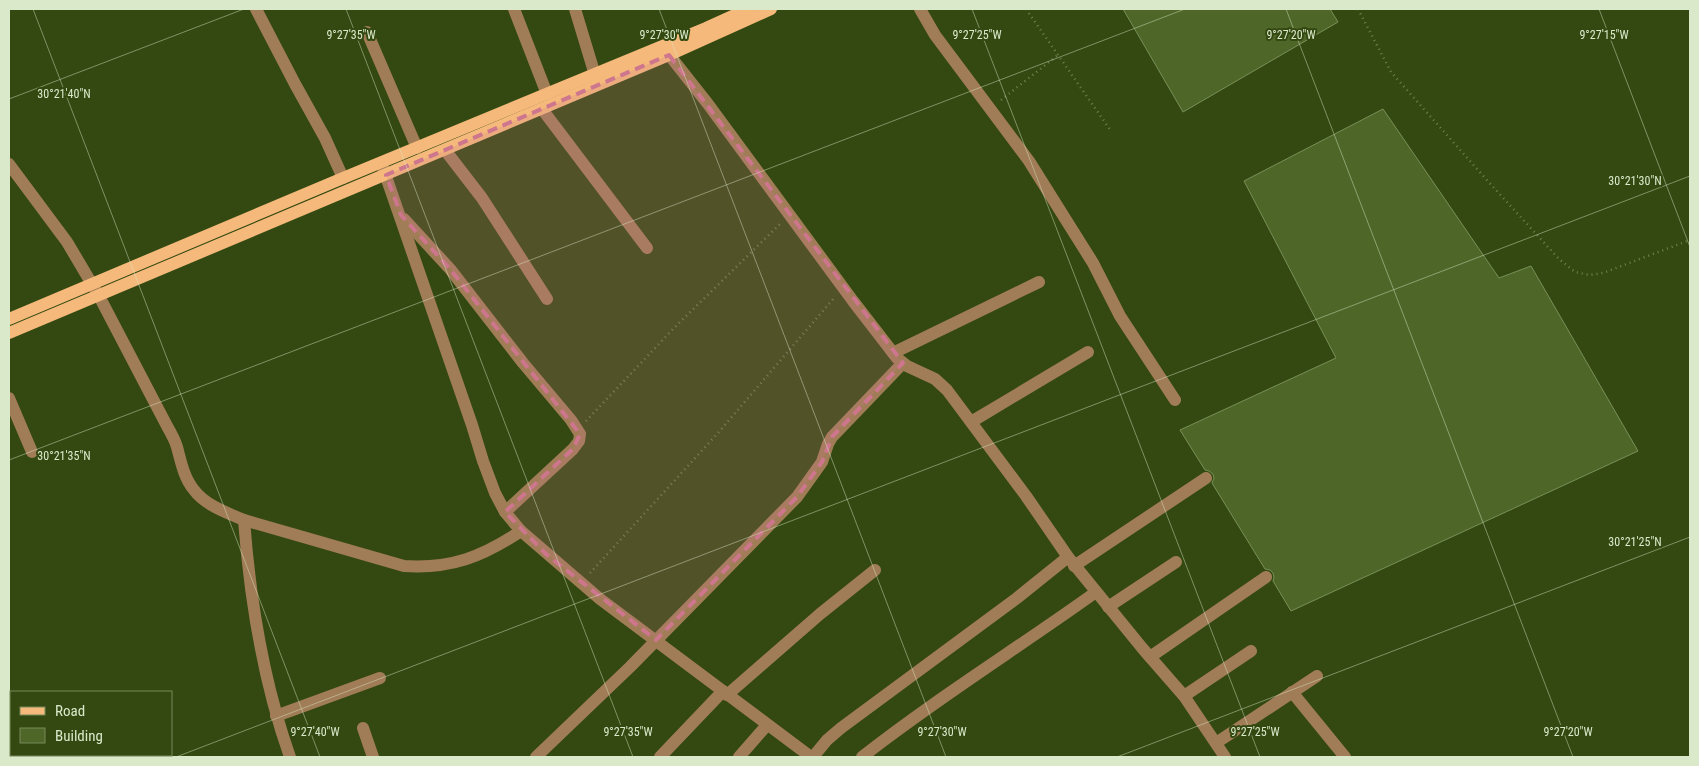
<svg xmlns="http://www.w3.org/2000/svg" width="1699" height="766" font-family="'Roboto Condensed',sans-serif">
<style>
.building{fill:#4e6728;stroke:#789058}
.lines{fill:none;stroke-linecap:round;stroke-linejoin:round}
.path{stroke:#6e8152;stroke-width:2.5;stroke-dasharray:1 4;stroke-linecap:butt}
.minor{stroke:#a17d57;stroke-width:12}
.major{stroke:#f5ba7b;stroke-width:12}
.marked{fill:#cd768d;fill-opacity:0.2;stroke:#cd768d;stroke-width:4;stroke-dasharray:10 6;stroke-linejoin:round}
.ticks{fill:none;stroke:#dbe9cb;stroke-width:1;stroke-opacity:0.45}
.ticks-label{font-size:12px;text-anchor:middle;fill:#dbe9cb;stroke:#344911;stroke-width:4;stroke-linejoin:round;paint-order:stroke}
</style>
<rect width="100%" height="100%" fill="#344911"/>
<!-- building -->
<g class="building">
<path d="M1123 9H1330L1338 22 1183 112Z"/>
<path d="M1383 109 1499 278 1531 266 1638 451 1291 611 1273 581 1274 577 1273 573 1270 570 1265 569 1212 483 1214 478 1213 474 1209 471 1205 470 1180 430 1336 358 1244 181Z"/>
</g>
<g class="lines">
<!-- path -->
<g class="path">
<path d="M1026 9 1111 131"/>
<path d="M1358 9 1391 72 1485 178 1559 259 1575 272 1580 273 1589 275 1603 273 1690 240"/>
<path d="M1001 100 1058 55"/>
<path d="M586 421 674 328 780 224"/>
<path d="M590 573 718 433 834 298"/>
</g>
<!-- minor -->
<g class="minor">
<path d="M256 9 295 84 325 138 343 178"/>
<path d="M514 9 547 94"/>
<path d="M575 9 595 75"/>
<path d="M920 9 935 35 1029 161 1093 263 1120 316 1175 400"/>
<path d="M367 32 417 148"/>
<path d="M663 47 708 104 853 301 897 358 907 366 935 379 947 390 1026 496 1068 557 1143 649 1184 696 1225 757"/>
<path d="M542 109 647 248"/>
<path d="M445 150 482 198 547 299"/>
<path d="M9 164 67 242 99 296 167 426C171 433 175 440 177 447 181 462 184 478 194 490 205 505 227 513 244 520L404 566C451 569 482 557 521 531"/>
<path d="M382 165 472 425 483 461 495 493 505 512 521 531 600 599 811 757"/>
<path d="M404 219 450 269 523 363 571 420 580 434 579 441 573 449 505 512"/>
<path d="M893 353 1039 282"/>
<path d="M9 398 32 452"/>
<path d="M971 422 1088 352"/>
<path d="M244 520C250 600 263 681 290 757"/>
<path d="M1074 566 1206 478"/>
<path d="M1108 607 1176 562"/>
<path d="M1150 657 1266 577"/>
<path d="M1292 692 1345 757"/>
<path d="M727 695 820 614 875 570"/>
<path d="M1184 696 1251 651"/>
<path d="M276 716 380 678"/>
<path d="M363 728 373 757"/>
<path d="M1216 743 1317 676"/>
<path d="M536 757 630 667 797 497 822 462 828 444 832 437 903 363"/>
<path d="M660 757 723 691"/>
<path d="M739 757 767 725"/>
<path d="M813 757 827 740 841 728 1017 598 1068 557"/>
<path d="M862 757C937 698 1018 648 1096 592"/>
</g>
<!-- major -->
<g class="major">
<path d="M9 319 343 178 706 28 748 9"/>
<path d="M9 333 669 55 771 9"/>
</g>
</g>
<!-- marked area -->
<path class="marked" d="M669 55 903 363 832 437 822 462 797 497 656 640 547 555 505 512 573 449 580 434 450 269 401 215 386 175Z"/>
<!-- ticks -->
<path class="ticks" d="M33 9 320 757M346 9 633 757M659 9 946 757M972 9 1260 757M1286 9 1573 757M1599 9 1690 247M9 99 244 9M9 460 1185 9M176 757 1690 176M1117 757 1690 537"/>
<g class="ticks-label">
<text x="351" y="39">9°27'35"W</text>
<text x="664" y="39">9°27'30"W</text>
<text x="977" y="39">9°27'25"W</text>
<text x="1291" y="39">9°27'20"W</text>
<text x="1604" y="39">9°27'15"W</text>
<text x="64" y="98">30°21'40"N</text>
<text x="1635" y="185">30°21'30"N</text>
<text x="64" y="460">30°21'35"N</text>
<text x="1635" y="546">30°21'25"N</text>
<text x="315" y="736">9°27'40"W</text>
<text x="628" y="736">9°27'35"W</text>
<text x="942" y="736">9°27'30"W</text>
<text x="1255" y="736">9°27'25"W</text>
<text x="1568" y="736">9°27'20"W</text>
</g>
<!-- border -->
<rect width="1699" height="766" fill="none" stroke="#dbe9cb" stroke-width="20"/>
<!-- legend -->
<rect x="10" y="691" width="162" height="65" fill="#344911" stroke="#77895b"/>
<rect x="20" y="707" width="25" height="8" fill="#f5ba7b" stroke="#77895b"/>
<text x="55" y="716" font-size="15" fill="#dbe9cb">Road</text>
<rect x="20" y="728" width="25" height="15" fill="#4e6728" stroke="#77895b"/>
<text x="55" y="741" font-size="15" fill="#dbe9cb">Building</text>
</svg>
